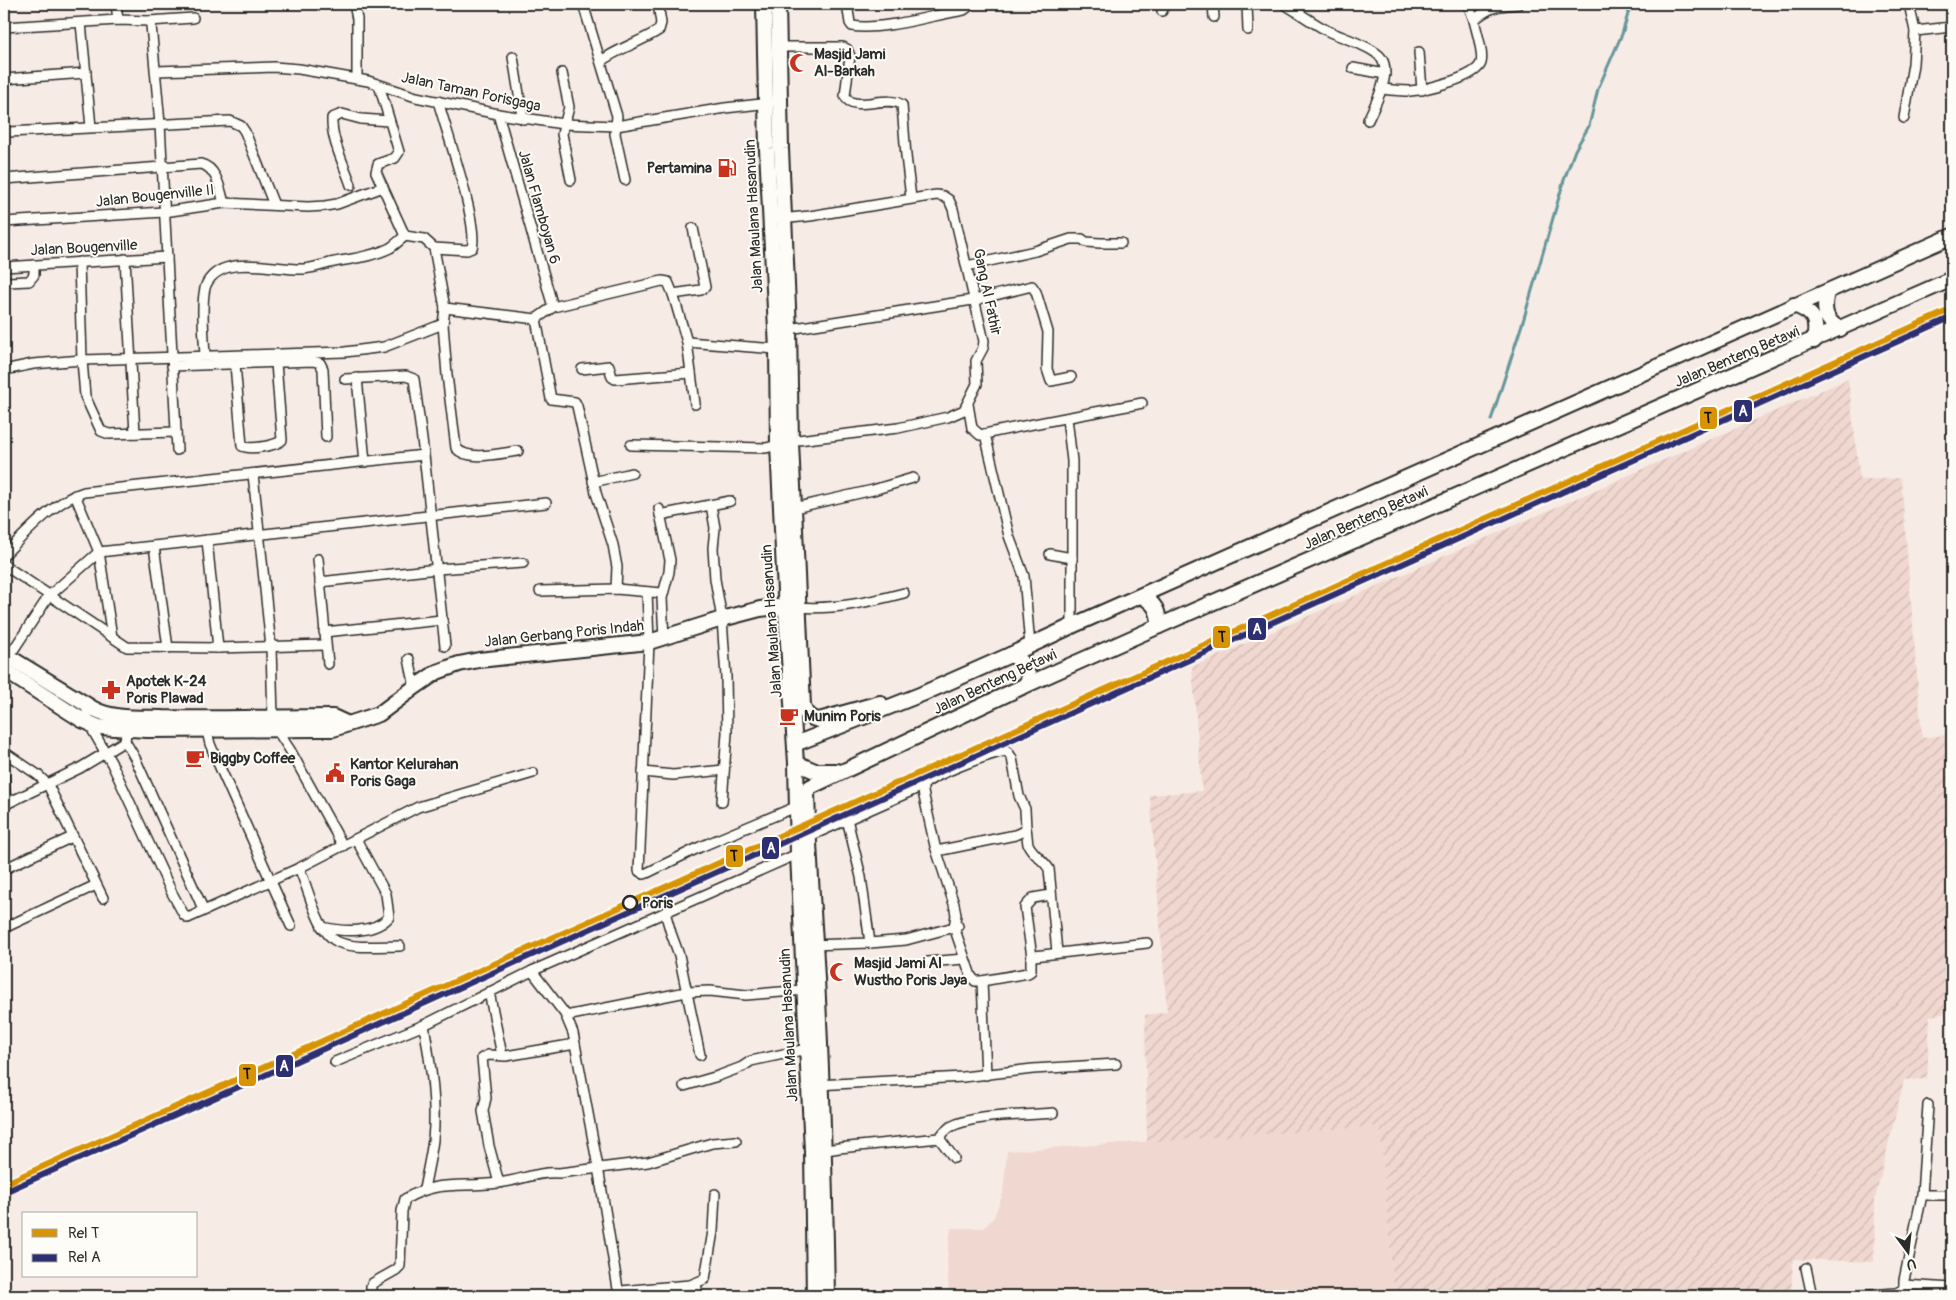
<svg xmlns="http://www.w3.org/2000/svg" width="1956" height="1300" font-family="Pangolin,sans-serif">
<style>
.built{fill:#f0d7cf}
.industrial{fill:url(#industrial-furrows)}
.lines{fill:none;stroke-linecap:round;stroke-linejoin:round}
.stream{stroke:#65969b;stroke-width:3}
.street-casing{stroke:#2b2b2b;stroke-width:12}
.secondary-casing{stroke:#2b2b2b;stroke-width:18}
.street{stroke:#fdfcf7;stroke-width:9}
.secondary{stroke:#fdfcf7;stroke-width:14}
.rail-1-casing{stroke:#fdfcf7;stroke-width:10}
.rail-2-casing{stroke:#fdfcf7;stroke-width:10}
.rail-1{stroke:#d89406;stroke-width:6}
.rail-2{stroke:#2e2f70;stroke-width:6}
.stop-dot{fill:#fdfcf7;stroke:#2b2b2b;stroke-width:2.5}
.labels{text-anchor:middle;dominant-baseline:central;stroke-width:4;stroke-linejoin:round;paint-order:stroke}
.poi-label{font-size:15px;font-weight:bold;fill:#2b2b2b;stroke:#fdfcf7;text-anchor:start}
.street-label{font-size:15px;fill:#2b2b2b;stroke:#fdfcf7}
.stop-label{font-size:15px;font-weight:bold;fill:#2b2b2b;stroke:#fdfcf7;text-anchor:start}
.line-badge{stroke:#fdfcf7;stroke-width:2}
.badge-label{font-size:14px;text-anchor:middle;font-weight:bold;fill:#fff}
.pale-badge-label{font-size:14px;text-anchor:middle;font-weight:bold;fill:#111}
</style>
<defs>
<pattern id="industrial-furrows" width="10" height="10" patternUnits="userSpaceOnUse" patternTransform="scale(1.25)"><rect width="10" height="10" fill="#f0d7cf"/><path d="M-1 1l2-2M0 10L10 0M9 11l2-2" fill="none" stroke="#ceb9b2"/></pattern>
</defs>
<rect width="100%" height="100%" fill="#f7ebe5"/>
<filter id="ink" filterUnits="userSpaceOnUse"><feTurbulence type="fractalNoise" baseFrequency=".02" numOctaves="2"/><feDisplacementMap in="SourceGraphic" scale="10" xChannelSelector="R" yChannelSelector="G"/><feConvolveMatrix kernelMatrix="1 2 1 2 8 2 1 2 1" color-interpolation-filters="sRGB"/></filter>
<g filter="url(#ink)">
<!-- built -->
<path class="built" d="M1380 1126 1394 1296H949L947 1259 951 1228H984L994 1217 1003 1194 1007 1151Z"/>
<!-- industrial -->
<path class="industrial" d="M1848 379 1860 480 1901 478 1922 738 1952 734V1012L1930 1016 1927 1079 1904 1080 1875 1199 1874 1262 1793 1259 1791 1296H1394L1380 1126 1147 1142 1145 1015 1167 1012 1150 795 1202 791 1192 667Z"/>
<g class="lines">
<!-- stream -->
<path class="stream" d="M1491 420 1524 318 1564 180 1575 150 1589 126 1598 89 1622 34 1631 4"/>
<!-- street casing -->
<g class="street-casing">
<g id="street">
<path d="M116 4 118 20"/>
<path d="M354 4 357 19V79"/>
<path d="M583 4 617 116 615 134 625 180"/>
<path d="M847 4 850 23 852 26C882 31 933 15 964 10L968 7V4"/>
<path d="M1213 4 1214 17"/>
<path d="M1247 4 1248 30"/>
<path d="M1284 4C1300 13 1314 24 1330 32 1344 38 1364 44 1376 53 1397 67 1375 104 1368 120"/>
<path d="M1468 4 1474 20"/>
<path d="M1162 11 1165 4"/>
<path d="M149 21 151 25 160 124 177 450"/>
<path d="M81 23 91 127"/>
<path d="M4 27 118 20 149 21 193 18"/>
<path d="M1915 31 1952 27"/>
<path d="M779 47H843L847 49 850 56 845 96C852 113 888 94 902 105L906 156 911 198"/>
<path d="M1419 52 1422 90"/>
<path d="M513 57 523 119"/>
<path d="M601 61C619 48 641 42 659 30L661 23 658 4"/>
<path d="M1353 68 1385 74"/>
<path d="M156 71 274 67 299 69 368 81 416 97 498 114 563 124 616 126 725 108 770 103"/>
<path d="M562 73 569 107 562 134 571 180"/>
<path d="M4 79 86 73"/>
<path d="M379 85 399 152 395 158 378 164 376 172 405 236 424 239 434 248 445 308 443 324 447 375 456 448C468 462 501 453 518 451"/>
<path d="M1382 89C1391 90 1401 91 1410 91 1424 90 1476 78 1481 63 1484 53 1476 30 1474 20 1489 7 1499 5 1519 4"/>
<path d="M498 114 553 307"/>
<path d="M1904 118 1913 64 1915 31 1909 4"/>
<path d="M4 130 8 132 230 121 241 126 245 132 274 205"/>
<path d="M4 179 201 164C217 168 220 189 224 203"/>
<path d="M351 185C344 164 331 140 332 118L342 114 361 119 389 121"/>
<path d="M4 222 164 212 224 203 308 207 325 206 337 204 383 187"/>
<path d="M434 248 467 250 472 248C479 224 446 130 438 101"/>
<path d="M125 259 135 433"/>
<path d="M79 262 82 360 85 396 101 431 109 434 176 432"/>
<path d="M967 266 1035 251 1071 239H1082L1086 242 1100 243H1121"/>
<path d="M4 267 167 257"/>
<path d="M4 279 8 282 29 281 34 275V265"/>
<path d="M673 294 701 290 705 287 693 228"/>
<path d="M445 308 536 319"/>
<path d="M789 329 979 299 1032 286 1036 292 1048 332 1047 369 1051 381 1071 377"/>
<path d="M687 342 777 349"/>
<path d="M205 355C204 339 200 295 207 283 224 252 277 271 304 269 313 268 322 265 330 263 349 259 372 257 390 248 395 245 400 240 405 236"/>
<path d="M235 364 242 446C250 450 276 446 282 440L276 363"/>
<path d="M172 366 313 361 320 363 323 369 326 437"/>
<path d="M582 369 609 366 612 377 615 379 691 373"/>
<path d="M4 370 33 364 82 360 345 352 384 347 443 324"/>
<path d="M357 378 365 462"/>
<path d="M345 379 406 376 414 379 424 455 445 646"/>
<path d="M968 404 972 428 980 435C1034 423 1088 414 1142 403"/>
<path d="M1067 418 1072 461V558"/>
<path d="M985 434 1009 536 1024 576 1030 646"/>
<path d="M631 445 766 448 798 440 898 428 948 417 964 410 977 384 976 361 983 348 984 341 953 209 949 200 943 196 936 195 810 216 780 219"/>
<path d="M253 474 271 647 273 718 277 730 290 750 343 846"/>
<path d="M593 482 632 473"/>
<path d="M75 495 99 552 112 637"/>
<path d="M711 505 715 528 713 548 715 579 722 619 726 677 727 733 722 802"/>
<path d="M794 508 873 490 913 478"/>
<path d="M659 509 670 560 669 572 662 598 664 639"/>
<path d="M660 515 730 501"/>
<path d="M207 540 218 648"/>
<path d="M154 546 168 648"/>
<path d="M1050 554 1072 558V626"/>
<path d="M4 555C25 534 55 500 84 492L424 455"/>
<path d="M318 559 328 664"/>
<path d="M4 565 127 647 218 648 325 645"/>
<path d="M320 582 437 569 523 563"/>
<path d="M616 589 617 567 613 545 596 493 577 406 575 402 551 399 536 319 553 307 662 281 668 282 673 294 687 342 695 404"/>
<path d="M540 591 616 589 662 593"/>
<path d="M647 592 649 642 639 871 644 874 647 873 700 847 798 806"/>
<path d="M798 607C834 610 869 602 904 593"/>
<path d="M324 632 442 620"/>
<path d="M409 659 415 687"/>
<path d="M4 664 49 596 99 552 546 503"/>
<path d="M86 705 89 724 112 764 172 893 184 915 188 918 299 868 418 807 533 773"/>
<path d="M127 726 125 741 135 758 200 902 202 908 201 912"/>
<path d="M206 727 210 744 218 763 291 926"/>
<path d="M4 752 38 775 48 785 103 898"/>
<path d="M643 772 673 775 724 770"/>
<path d="M4 777 6 805"/>
<path d="M4 805 80 768 125 741"/>
<path d="M847 819 861 877 870 943"/>
<path d="M1026 828C1027 833 1027 839 1028 844 1032 854 1044 860 1049 869L1057 952"/>
<path d="M808 837 923 786"/>
<path d="M937 851 1015 835 1024 831 1026 828 1025 809 1019 796 1012 758 1007 751C994 752 929 776 923 786V792L935 846 954 904 956 915 954 927 971 976 975 981H982L1028 973 1031 971V959L1034 956 1147 943"/>
<path d="M299 868C309 889 317 933 338 942 354 949 382 946 400 946"/>
<path d="M4 869 72 837"/>
<path d="M665 912 671 933 679 955 700 1055"/>
<path d="M322 927C343 932 374 934 389 917L386 894 356 839"/>
<path d="M4 928 96 885"/>
<path d="M810 945 870 943 906 940 958 926"/>
<path d="M1032 957 1025 907 1033 898 1051 895"/>
<path d="M928 962 964 959"/>
<path d="M532 971 565 1014 573 1033 598 1167 618 1289 621 1291 654 1288 655 1296"/>
<path d="M982 981 986 1075"/>
<path d="M489 992 502 1055"/>
<path d="M566 1016 686 992 710 991 746 995 804 990"/>
<path d="M335 1062 424 1025 532 971 802 852"/>
<path d="M817 1085 963 1077 1033 1069 1116 1064"/>
<path d="M684 1086 718 1076 742 1067 751 1061 807 1049"/>
<path d="M939 1138C942 1134 946 1130 950 1127 975 1114 1024 1116 1053 1113"/>
<path d="M820 1151 839 1148 939 1138 954 1158"/>
<path d="M499 1183 489 1146 483 1111 486 1098 482 1058 488 1055 506 1056 575 1044"/>
<path d="M424 1189C427 1173 431 1156 433 1140 437 1101 430 1062 424 1025"/>
<path d="M1922 1195H1952"/>
<path d="M1806 1268 1812 1296"/>
<path d="M696 1283 698 1296"/>
<path d="M1904 1285 1952 1288"/>
<path d="M654 1288 690 1285 705 1279 713 1231 715 1194"/>
<path d="M371 1296V1286L373 1283 396 1270 400 1266 402 1211 405 1199C439 1179 462 1188 498 1183 519 1181 538 1171 559 1173L648 1162 712 1143 736 1141"/>
<path d="M1856 1296 1896 1293 1904 1289V1280L1922 1195 1928 1105"/>
</g>
</g>
<!-- secondary casing -->
<g class="secondary-casing">
<g id="secondary">
<path d="M764 4 767 149 777 349 778 445 786 613 796 763 798 854 812 1151 814 1296"/>
<path d="M778 4 781 149 789 329 791 442 803 706C806 715 809 718 819 720L880 703"/>
<path d="M1827 292C1823 309 1824 320 1840 329"/>
<path d="M1794 305C1814 313 1818 319 1814 341"/>
<path d="M1141 596C1155 603 1159 611 1159 626"/>
<path d="M4 654 92 708C113 720 140 717 163 718 220 719 277 717 333 717L346 723"/>
<path d="M1010 655C1023 659 1027 667 1029 680L1024 686"/>
<path d="M4 670 82 720 99 727 147 730 320 729H333L379 714 415 687 437 672 459 664 479 660 649 642 722 619 760 609 786 606 798 607"/>
<path d="M795 744 922 694 1010 655 1074 625 1952 236"/>
<path d="M796 763 815 771H837"/>
<path d="M827 1296C825 1178 822 1061 815 943 812 892 808 842 807 791L810 787 1024 686 1159 626 1952 279"/>
</g>
</g>
<!-- street -->
<use href="#street" class="street"/>
<!-- secondary -->
<use href="#secondary" class="secondary"/>
<!-- rail-1 casing -->
<g class="rail-1-casing">
<path id="rail-1" d="M4 1184 1952 309"/>
</g>
<!-- rail-2 casing -->
<g class="rail-2-casing">
<path id="rail-2" d="M7 1191 1952 317"/>
</g>
<!-- rail-1 -->
<use href="#rail-1" class="rail-1"/>
<!-- rail-2 -->
<use href="#rail-2" class="rail-2"/>
</g>
</g>
<!-- icons -->
<defs>
<g id="mosque-bare" transform="scale(1.5)"><path d="M3.5-4.9A6 6 0 1 0 3.5 4.9A5 5 0 1 1 3.5-4.9Z" fill="#c8321e" stroke="#fdfcf7" stroke-width="2.5" paint-order="stroke"/></g>
<g id="fuel-bare" transform="scale(1.5)"><path d="M-5.5-6h7V0h2V4h1.3V-2.5L3-4.5l.8-.8L6-3V5H2.5V1h-1V6h-7ZM-4.2-4.7v3.2H.2V-4.7Z" fill="#c8321e" stroke="#fdfcf7" stroke-width="2.5" paint-order="stroke"/></g>
<g id="pharmacy-bare" transform="scale(1.5)"><path d="M-2-6h4v4h4v4h-4v4h-4v-4h-4v-4h4Z" fill="#c8321e" stroke="#fdfcf7" stroke-width="2.5" paint-order="stroke"/></g>
<g id="cafe-bare" transform="scale(1.5)"><path d="M-5.5-4.5H6V0H3Q3 3.5 0 3.5H-2.5Q-5.5 3.5-5.5 0ZM3-3.2v2h1.7v-2ZM-6 4.5H4V6H-6Z" fill="#c8321e" stroke="#fdfcf7" stroke-width="2.5" paint-order="stroke"/></g>
<g id="civic-bare" transform="scale(1.5)"><path d="M-.6-6.5H3V-4.5H.6V-3L4-1V1h2V6H-6V1h2V-1L-.6-3ZM-1.2 2.5V6h2.4V2.5Z" fill="#c8321e" stroke="#fdfcf7" stroke-width="2.5" paint-order="stroke"/></g>
</defs>
<g fill-rule="evenodd">
<use href="#mosque-bare" x="799" y="63"/>
<use href="#fuel-bare" x="727" y="168"/>
<use href="#pharmacy-bare" x="111" y="690"/>
<use href="#cafe-bare" x="789" y="716"/>
<use href="#cafe-bare" x="195" y="758"/>
<use href="#civic-bare" x="335" y="773"/>
<use href="#mosque-bare" x="839" y="972"/>
</g>
<!-- markers -->
<circle class="stop-dot" cx="630" cy="903" r="7"/>
<g class="labels">
<!-- poi labels -->
<g class="poi-label">
<text x="814" y="54">Masjid Jami<tspan x="814" dy="17">Al-Barkah</tspan></text>
<text x="712" y="168" text-anchor="end">Pertamina</text>
<text x="126" y="681">Apotek K-24<tspan x="126" dy="17">Poris Plawad</tspan></text>
<text x="804" y="716">Munim Poris</text>
<text x="210" y="758">Biggby Coffee</text>
<text x="350" y="764">Kantor Kelurahan<tspan x="350" dy="17">Poris Gaga</tspan></text>
<text x="854" y="963">Masjid Jami Al<tspan x="854" dy="17">Wustho Poris Jaya</tspan></text>
</g>
<!-- street labels -->
<g class="street-label">
<text transform="translate(471 92) rotate(12)">Jalan Taman Porisgaga</text>
<text transform="translate(155 196) rotate(-6)">Jalan Bougenville II</text>
<text transform="translate(539 207) rotate(74)">Jalan Flamboyan 6</text>
<text transform="translate(754 216) rotate(-93)">Jalan Maulana Hasanudin</text>
<text transform="translate(84 248) rotate(-3)">Jalan Bougenville</text>
<text transform="translate(987 292) rotate(78)">Gang Al Fathir</text>
<text transform="translate(1737 357) rotate(-23)">Jalan Benteng Betawi</text>
<text transform="translate(1366 518) rotate(-24)">Jalan Benteng Betawi</text>
<text transform="translate(772 621) rotate(-94)">Jalan Maulana Hasanudin</text>
<text transform="translate(564 634) rotate(-6)">Jalan Gerbang Poris Indah</text>
<text transform="translate(995 682) rotate(-25)">Jalan Benteng Betawi</text>
<text transform="translate(789 1025) rotate(-93)">Jalan Maulana Hasanudin</text>
</g>
<!-- stop labels -->
<g class="stop-label">
<text x="642" y="903">Poris</text>
</g>
</g>
<g class="line-badge">
<rect x="1733" y="399" width="20" height="24" rx="5" fill="#2e2f70"/>
<rect x="1699" y="406" width="19" height="24" rx="5" fill="#d89406"/>
<rect x="1247" y="617" width="20" height="24" rx="5" fill="#2e2f70"/>
<rect x="1212" y="625" width="19" height="24" rx="5" fill="#d89406"/>
<rect x="761" y="836" width="19" height="24" rx="5" fill="#2e2f70"/>
<rect x="725" y="844" width="19" height="24" rx="5" fill="#d89406"/>
<rect x="275" y="1054" width="19" height="24" rx="5" fill="#2e2f70"/>
<rect x="238" y="1063" width="19" height="24" rx="5" fill="#d89406"/>
</g>
<g class="badge-label">
<text x="1743" y="416">A</text>
<text x="1257" y="634">A</text>
<text x="771" y="853">A</text>
<text x="284" y="1071">A</text>
</g>
<g class="pale-badge-label">
<text x="1708" y="423">T</text>
<text x="1222" y="642">T</text>
<text x="734" y="861">T</text>
<text x="247" y="1079">T</text>
</g>
<!-- margin -->
<rect width="1956" height="1300" fill="none" stroke="#fdfcf7" stroke-width="20"/>
<rect x="10" y="10" width="1936" height="1280" fill="none" stroke="#2b2b2b" stroke-width="2" filter="url(#ink)"/>
<!-- legend -->
<rect x="22" y="1212" width="175" height="65" fill="#fdfcf7" stroke="#a9a8a5"/>
<rect x="32" y="1229" width="25" height="8" fill="#d89406" stroke="#a9a8a5"/>
<text x="68" y="1238" font-size="15" fill="#2b2b2b">Rel T</text>
<rect x="32" y="1254" width="25" height="8" fill="#2e2f70" stroke="#a9a8a5"/>
<text x="68" y="1262" font-size="15" fill="#2b2b2b">Rel A</text>
<!-- north arrow -->
<g transform="translate(1908 1252) rotate(165)" stroke="#fdfcf7" stroke-width="4" paint-order="stroke">
<path d="M0-4L9 19L0 12L-9 19Z" fill="#2b2b2b"/>
<text y="-8" font-size="14" font-weight="bold" text-anchor="middle" fill="#2b2b2b">U</text>
</g>
</svg>
